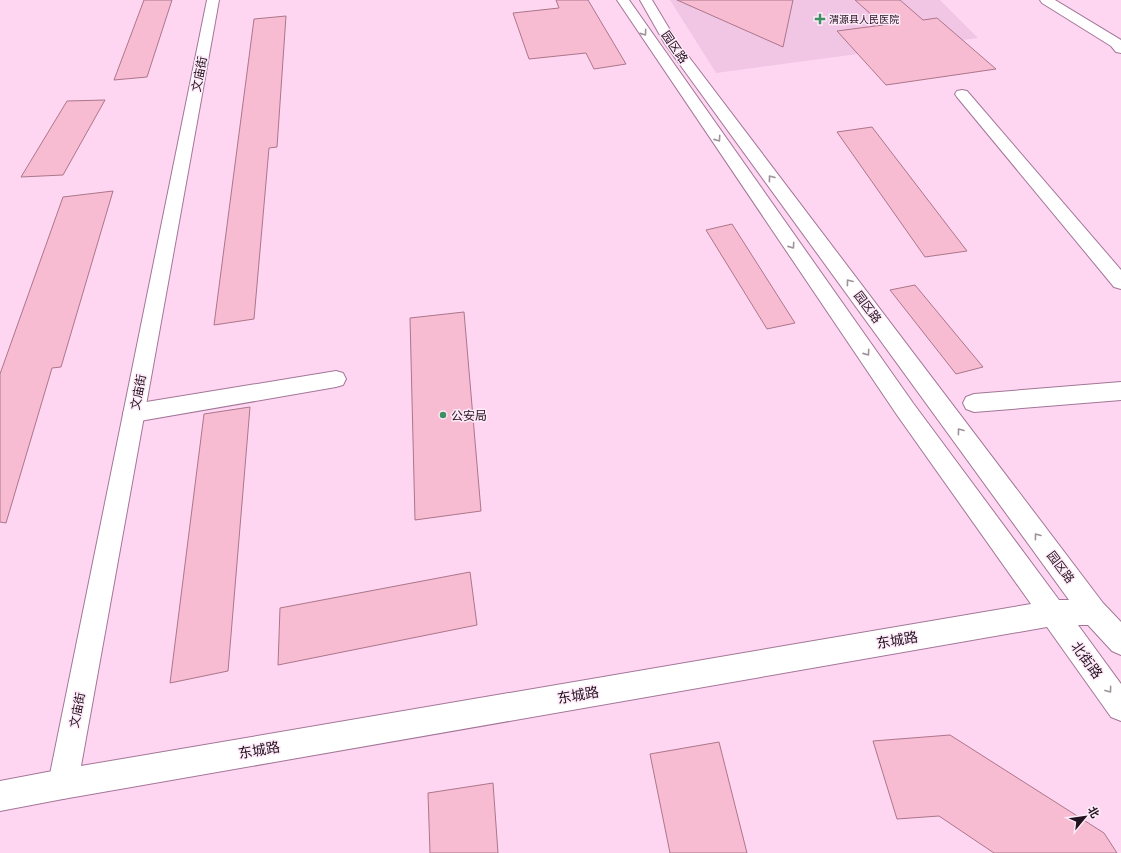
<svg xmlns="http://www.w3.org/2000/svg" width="1121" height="853" font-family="Montserrat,'Noto Sans SC',sans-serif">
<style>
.built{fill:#f1c6e5}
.building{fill:#f7bcd1;stroke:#ac768a}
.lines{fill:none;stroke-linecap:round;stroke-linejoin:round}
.minor-casing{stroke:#a37697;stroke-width:2}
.major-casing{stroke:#a37697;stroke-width:2}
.minor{fill:#fff;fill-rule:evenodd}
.major{fill:#fff;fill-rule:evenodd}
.oneway{stroke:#9c949a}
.poi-dot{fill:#3e9062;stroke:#feeaf8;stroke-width:1.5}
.labels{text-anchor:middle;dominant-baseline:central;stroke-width:3;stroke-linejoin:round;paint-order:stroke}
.far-poi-label{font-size:10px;fill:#23121f;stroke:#feeaf8;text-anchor:start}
.street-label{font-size:12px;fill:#23121f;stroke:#feeaf8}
.poi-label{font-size:12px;fill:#23121f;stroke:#feeaf8;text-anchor:start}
.near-street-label{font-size:14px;fill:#23121f;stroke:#feeaf8}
</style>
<rect width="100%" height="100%" fill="#fed6f2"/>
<!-- built -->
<path class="built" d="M670 0H940L978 38 716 73Z"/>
<!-- building -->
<g class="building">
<path d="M144 0H172L147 77 114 80Z"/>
<path d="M556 0H588L626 64 594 69 586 53 529 59 513 13 559 8Z"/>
<path d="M677 0H793L783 47Z"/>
<path d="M855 0H900L923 20 937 18 996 69 886 85 837 31 883 25Z"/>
<path d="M286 16 277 147 269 148 254 319 214 325 254 19Z"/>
<path d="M105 100 63 175 21 177 67 101Z"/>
<path d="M872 127 967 251 925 257 837 132Z"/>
<path d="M113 191 61 367 52 368 6 523 0 522V374L63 197Z"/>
<path d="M732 224 795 323 767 329 706 230Z"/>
<path d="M915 285 983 367 956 374 890 290Z"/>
<path d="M464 312 481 511 415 520 410 318Z"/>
<path d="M250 407 228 671 170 683 204 414Z"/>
<path d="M470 572 477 625 278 665 280 608Z"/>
<path d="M950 735 1104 833 1117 853H994L939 816 897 819 873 741Z"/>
<path d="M719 742 747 853H670L650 754Z"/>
<path d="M493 783 498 853H430L428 793Z"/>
</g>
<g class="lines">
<!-- minor casing -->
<g class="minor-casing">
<g id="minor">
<path d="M1040 0H1055L1121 40V53L1116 52 1111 46 1042 3Z"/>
<path d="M962 90 967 91 1121 270V289L1114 287 957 97 955 94 957 91Z"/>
<path d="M336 371 343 373 346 379 343 385 336 387 134 422 126 419 123 413 126 407 134 404Z"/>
<path d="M1121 382V400L974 412 966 409 963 403 966 397 974 394Z"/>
<path d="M63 769 74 773 78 784 74 795 63 799 0 811V781Z"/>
</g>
</g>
<!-- major casing -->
<g class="major-casing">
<path id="major" d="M207 0H219L81 766 1031 604 897 415 617 0H629L913 403 1059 600H1069L665 44 640 0H652L676 40 1103 603 1121 622V655L1112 651 1088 625H1078L1121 684V721L1111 717 1047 627 63 799 52 795 48 784Z"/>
</g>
<!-- minor -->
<use href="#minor" class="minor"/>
<!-- major -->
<use href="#major" class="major"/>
</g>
<!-- one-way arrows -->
<defs><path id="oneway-chevron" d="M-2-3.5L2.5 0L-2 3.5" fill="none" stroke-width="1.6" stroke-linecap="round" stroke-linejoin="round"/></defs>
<g class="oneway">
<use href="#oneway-chevron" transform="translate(644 33) rotate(55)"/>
<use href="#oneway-chevron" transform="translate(718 139) rotate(55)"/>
<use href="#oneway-chevron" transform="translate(771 178) rotate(-127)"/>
<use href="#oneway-chevron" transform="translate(792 246) rotate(55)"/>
<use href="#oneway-chevron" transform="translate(849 282) rotate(-127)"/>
<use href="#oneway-chevron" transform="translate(867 353) rotate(55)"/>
<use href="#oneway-chevron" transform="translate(960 431) rotate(-127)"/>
<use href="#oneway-chevron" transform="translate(1037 536) rotate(-127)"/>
<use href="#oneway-chevron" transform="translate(1109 690) rotate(54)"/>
</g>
<!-- markers -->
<g class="poi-dot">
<path d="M818 13h4v4h4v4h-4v4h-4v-4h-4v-4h4z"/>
<circle cx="443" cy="415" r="4"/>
</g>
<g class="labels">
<!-- far-poi labels -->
<g class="far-poi-label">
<text x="829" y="19">渭源县人民医院</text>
</g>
<!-- street labels -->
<g class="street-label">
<text transform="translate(675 47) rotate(55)">园区路</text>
<text transform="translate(199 74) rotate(-79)">文庙街</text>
<text transform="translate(868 307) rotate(53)">园区路</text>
<text transform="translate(138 392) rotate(-79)">文庙街</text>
<text transform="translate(1061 567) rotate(53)">园区路</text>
<text transform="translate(77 710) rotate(-79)">文庙街</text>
</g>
<!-- poi labels -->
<g class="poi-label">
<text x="451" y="415">公安局</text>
</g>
<!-- near-street labels -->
<g class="near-street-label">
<text transform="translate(897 640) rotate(-10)">东城路</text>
<text transform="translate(1087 660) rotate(54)">北街路</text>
<text transform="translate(578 695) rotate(-10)">东城路</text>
<text transform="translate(259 750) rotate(-10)">东城路</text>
</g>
</g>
<!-- north arrow -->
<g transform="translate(1085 817) rotate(61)" stroke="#feeaf8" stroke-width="3" paint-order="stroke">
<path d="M0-3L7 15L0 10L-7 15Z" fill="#23121f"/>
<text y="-6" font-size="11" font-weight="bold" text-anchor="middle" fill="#23121f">北</text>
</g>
</svg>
